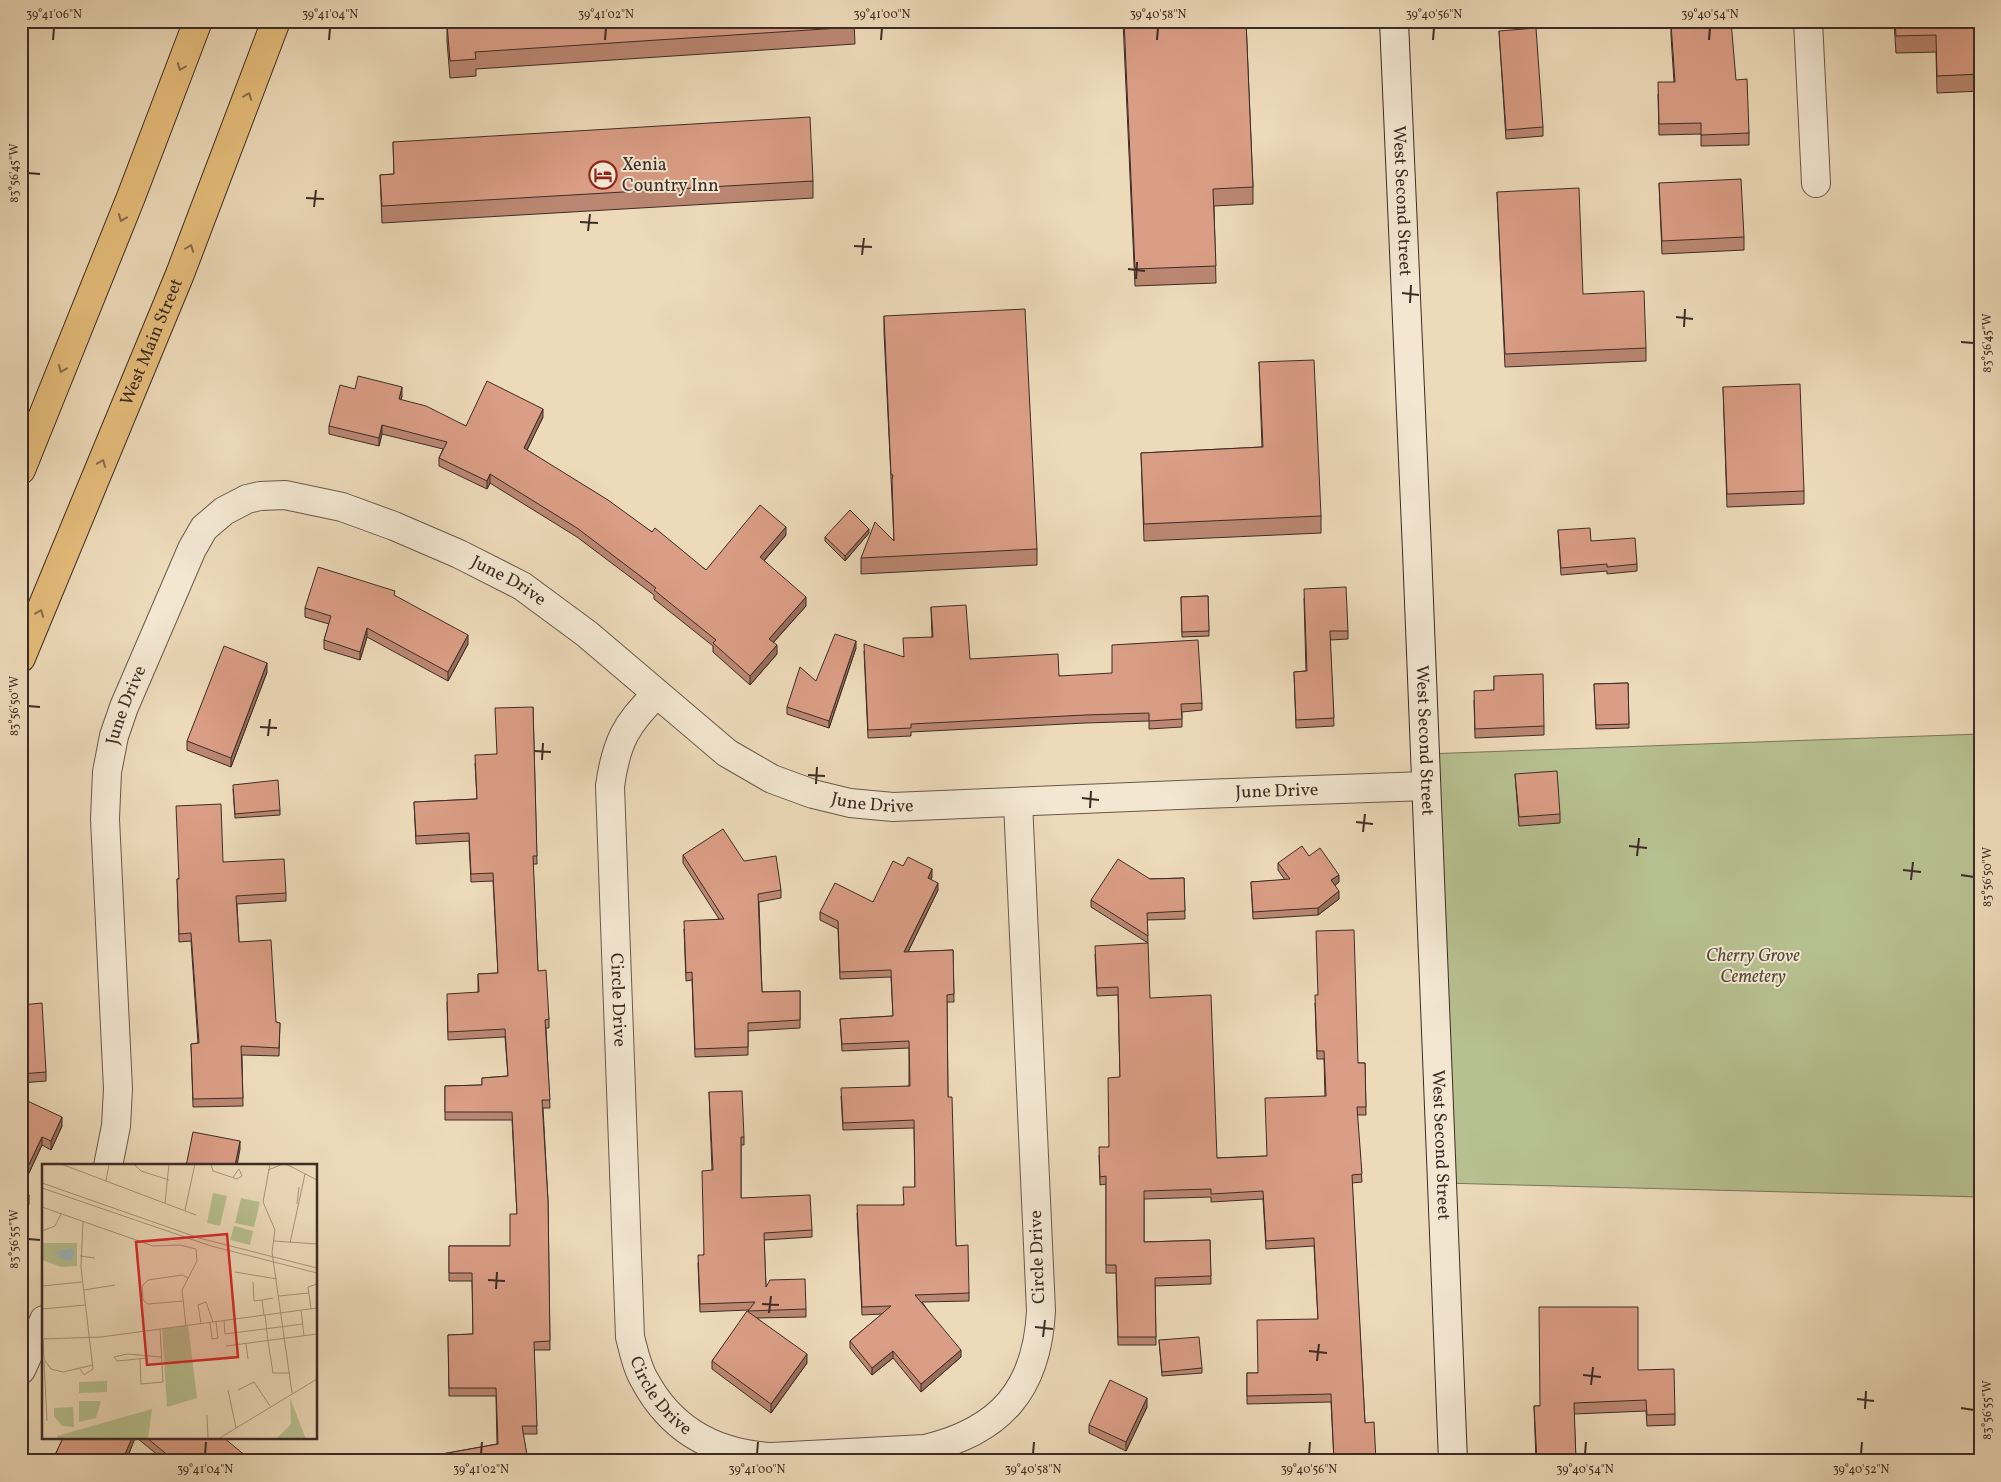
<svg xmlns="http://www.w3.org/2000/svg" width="2001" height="1482" font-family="Vollkorn,serif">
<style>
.green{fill:#b7c090;stroke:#7a765b}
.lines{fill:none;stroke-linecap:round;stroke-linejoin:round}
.street-casing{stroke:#69584b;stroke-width:30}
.secondary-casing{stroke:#3d2c26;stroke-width:30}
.primary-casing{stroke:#3d2c26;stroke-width:30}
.street{stroke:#f3e7d2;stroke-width:28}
.secondary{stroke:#f3e7d2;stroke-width:28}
.primary{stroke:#e6bd7c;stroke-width:28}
.wall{fill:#bb8772;stroke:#3d2c26}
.shaded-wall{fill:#996e5d;stroke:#3d2c26}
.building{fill:#da9d85;stroke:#3d2c26}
.oneway{stroke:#896d4d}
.ticks{fill:none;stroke:#3d2c26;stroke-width:2}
.labels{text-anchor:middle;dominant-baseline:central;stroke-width:4;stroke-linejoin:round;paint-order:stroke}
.poi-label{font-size:18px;fill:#3d2c26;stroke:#f3e7d2;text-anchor:start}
.street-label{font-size:18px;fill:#3d2c26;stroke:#f3e7d2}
.park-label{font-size:18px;font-style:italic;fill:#554a3b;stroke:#f3e7d2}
.inset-road{fill:none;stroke:#a7947e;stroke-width:1}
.view{fill:#d62828;fill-opacity:0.15;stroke:#d62828;stroke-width:2.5}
.inset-edge{fill:none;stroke:#3d2c26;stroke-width:2.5}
.neatline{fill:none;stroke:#3d2c26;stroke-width:2}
.ticks-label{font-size:12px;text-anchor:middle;fill:#3d2c26}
</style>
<rect width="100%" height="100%" fill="#eddab9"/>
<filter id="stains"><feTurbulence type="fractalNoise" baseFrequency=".004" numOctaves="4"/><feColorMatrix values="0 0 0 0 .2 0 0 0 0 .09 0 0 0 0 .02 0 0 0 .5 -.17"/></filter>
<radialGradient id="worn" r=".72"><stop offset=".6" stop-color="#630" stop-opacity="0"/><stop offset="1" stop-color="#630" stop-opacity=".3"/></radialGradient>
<!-- green -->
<path class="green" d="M1980 734V1197L1442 1183 1425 754Z"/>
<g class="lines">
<!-- street casing -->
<g class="street-casing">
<g id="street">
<path d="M1808 21 1816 183"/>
<path id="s1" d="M657 694C626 723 616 743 610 786L630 1337C634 1352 637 1368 645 1381 672 1431 716 1454 771 1457L925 1449C1001 1431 1037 1389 1041 1311L1018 802"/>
<path id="s2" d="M108 1166 116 1126 118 1089 105 819 107 772 114 736 124 707 192 549 204 528 224 511 247 499 260 496 285 495 342 507 394 526 459 554 522 586 587 634 727 753 772 779 813 794 850 803 893 807 1203 794 1426 786"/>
<path d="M21 1370 44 1320"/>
</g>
</g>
<!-- secondary casing -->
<g class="secondary-casing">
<g id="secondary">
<path id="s3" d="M1394 21 1417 551 1453 1461"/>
</g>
</g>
<!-- primary casing -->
<g class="primary-casing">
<g id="primary">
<path d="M21 470 131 197 198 21"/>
<path id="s4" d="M21 658 180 274 276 21"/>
</g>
</g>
<!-- street -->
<use href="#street" class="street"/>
<!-- secondary -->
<use href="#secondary" class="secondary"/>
<!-- primary -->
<use href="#primary" class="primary"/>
</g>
<!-- wall -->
<g class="wall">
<path d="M470 21H854L855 44 476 69V76L450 78 447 41V24L470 23Z"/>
<path d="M1123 21H1246L1253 187V204L1214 206 1216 283 1135 286Z"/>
<path d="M1894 21H1980V91L1937 93 1936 52 1896 53Z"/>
<path d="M1671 24 1736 80 1749 133V145L1701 146V134L1659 135 1658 94 1674 82 1671 36Z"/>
<path d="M1499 31 1543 127V136L1506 139Z"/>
<path d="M393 142 813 181V198L382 223 380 175 394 174Z"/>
<path d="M1659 183 1744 237V250L1662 254Z"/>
<path d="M1497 192 1583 294 1646 348V361L1505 367Z"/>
<path d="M884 316 1037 549V565L861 574V558L894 540 884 332Z"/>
<path d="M1259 362 1321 516V533L1144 541 1141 453 1262 447Z"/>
<path d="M1723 387 1804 491V504L1727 507Z"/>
<path d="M355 389 402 396 401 400 466 426 543 417 527 450 652 532 706 570 786 535 764 561 806 606 773 643 777 654 750 685 713 652V646L654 599V595L577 537 490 483 487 489 439 466V458L443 449 382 434 379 446 329 434V426Z"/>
<path d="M1558 530 1591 541 1637 564V571L1607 574V571L1561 575Z"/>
<path d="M869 533 845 561 825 541V537Z"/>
<path d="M395 596 468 644 448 681 367 637 360 660 324 649V640L329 624 305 617V608Z"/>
<path d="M1208 596 1209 636 1182 637 1181 597Z"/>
<path d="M1304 598 1348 631V639L1330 640 1334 726 1296 728 1294 672 1306 671Z"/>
<path d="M931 607 970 659 1202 703V710L1182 712V727L1149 729V721L1085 723 911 732V736L868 738 864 651 903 657 932 637Z"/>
<path d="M856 648 829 728 787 714V707Z"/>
<path d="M267 672 231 767 187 750V741Z"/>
<path d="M1494 676 1544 726V735L1475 738 1474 700 1494 690Z"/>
<path d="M1628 683 1629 728 1596 729 1594 684Z"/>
<path d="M533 707 537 864H533L538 971 549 1019V1028H546L550 1108H543L548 1201 550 1350H534L537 1434H523L528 1461H442V1454L497 1444 496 1396H449L448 1335 473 1334 472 1281H449V1246H510L517 1214 512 1120H445V1086L482 1085V1078L508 1076 505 1037 448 1040 447 1002 478 992V974L498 973 493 881 471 882 469 841 416 844 414 802 477 799 475 763 497 754Z"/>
<path d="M1515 774 1560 814V823L1519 826Z"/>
<path d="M233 789 280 810V815L235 818Z"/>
<path d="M683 855 744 861 781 890V898L759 902 762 992 800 991V1028L748 1031V1055L695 1057 692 980 686 981 684 929 719 919 683 863Z"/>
<path d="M1309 856 1339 882 1335 885 1339 899 1318 915 1253 919 1251 882 1285 880 1278 870V863Z"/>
<path d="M223 862 286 893V901L237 904 239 942 276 1022 280 1023 279 1056 242 1055 243 1106 193 1107 191 1044 198 1043 191 941 179 942 177 879Z"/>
<path d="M903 866 932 877 931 879 938 890 908 952 953 950 954 1002H947L948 1097 956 1246 969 1293V1301L922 1302 961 1357 921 1392 893 1358 872 1375 850 1348V1341L882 1314 862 1315 857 1213 903 1205 915 1187 914 1128 843 1130 841 1096 909 1086V1048L842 1051 840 1019 893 1016 891 977 840 979 838 929 820 920V912L873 902Z"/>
<path d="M1184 878 1185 919 1147 920 1148 943 1091 907V900L1150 879Z"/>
<path d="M1095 954 1150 998 1217 1158 1267 1156 1325 1096 1324 1059H1317L1315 1003 1358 1063H1365L1366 1115H1357L1362 1182 1352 1183 1365 1423 1376 1461H1334L1331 1402 1247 1404V1373H1258L1318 1319 1314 1246 1266 1249 1263 1199 1211 1202V1197L1144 1199V1242L1210 1240 1211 1284 1155 1286 1156 1345H1118L1116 1273H1106V1184L1100 1185 1099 1155 1109 1147 1120 1077 1118 995 1097 996Z"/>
<path d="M21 1005 46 1072V1081L21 1083Z"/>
<path d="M709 1092 744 1137V1145H741V1198L812 1230V1237L764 1240 766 1287 806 1309V1317L757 1318 807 1363 771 1413 712 1369V1361L748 1312 749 1310 700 1312 698 1263 704 1255 712 1170Z"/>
<path d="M21 1098 62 1126 51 1150 42 1145 21 1190Z"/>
<path d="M1159 1340 1202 1368V1373L1162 1376Z"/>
<path d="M1638 1370 1675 1414V1425L1647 1426 1646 1411 1574 1414 1576 1461H1536L1534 1406H1540Z"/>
<path d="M1147 1407 1126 1451 1089 1433V1425Z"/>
<path d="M63 1438H135L126 1461H56V1453Z"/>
<path d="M137 1438H224L247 1461H165Z"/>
</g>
<!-- shaded-wall -->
<g class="shaded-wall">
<path d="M402 387V396L399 408V399Z"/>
<path d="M543 409V417L524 456V448Z"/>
<path d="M382 425V434L379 446V438Z"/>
<path d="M490 474V483L487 489V481Z"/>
<path d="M786 527V535L760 565V557Z"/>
<path d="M869 529V533L845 561V556Z"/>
<path d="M806 597V606L769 647V639Z"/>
<path d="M367 628V637L360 660V652Z"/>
<path d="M468 635V644L448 681V672Z"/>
<path d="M856 641V648L829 728V721Z"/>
<path d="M777 645V654L750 685V676Z"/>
<path d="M267 663V672L231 767V758Z"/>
<path d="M932 869V877L928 885V878Z"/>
<path d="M1339 875V882L1331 888V880Z"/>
<path d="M938 883V890L904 960V952Z"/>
<path d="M1339 891V899L1318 915V908Z"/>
<path d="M62 1117V1126L51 1150V1141Z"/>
<path d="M42 1137V1145L21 1190V1181Z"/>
<path d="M240 1141V1149L237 1166H235Z"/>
<path d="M29 1195V1204L21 1220V1211Z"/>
<path d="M961 1350V1357L921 1392V1384Z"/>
<path d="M893 1351V1358L872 1375V1368Z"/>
<path d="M807 1354V1363L771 1413V1404Z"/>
<path d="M1147 1398V1407L1126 1451V1442Z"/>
<path d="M132 1438H135L126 1461H122Z"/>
</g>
<!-- building -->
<g class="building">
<path d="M471 21H854L855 27 475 52 476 59 450 61 447 24 471 23Z"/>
<path d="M1124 21H1246L1253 187 1213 189 1216 266 1135 269Z"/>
<path d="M1707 21H1731L1736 80 1747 79 1749 133 1701 135V123L1659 124 1658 82H1675L1671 24Z"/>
<path d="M1895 21H1980V74L1937 76 1936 35 1896 36Z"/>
<path d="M1536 28 1543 127 1506 130 1499 31Z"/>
<path d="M810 117 813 181 382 206 380 175 394 174 393 142Z"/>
<path d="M1741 179 1744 237 1662 241 1659 183Z"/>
<path d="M1579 188 1583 294 1644 291 1646 348 1505 354 1497 192Z"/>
<path d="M1025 309 1037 549 861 558 875 522 894 541 892 480 893 475 891 474 884 316Z"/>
<path d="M1314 360 1321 516 1144 524 1141 453 1263 447 1259 362Z"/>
<path d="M358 376 402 387 399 399 426 406 466 426 487 381 543 409 524 448 608 500 652 532 655 528 706 570 760 505 786 527 760 557 806 597 769 639 777 645 750 676 713 643 716 640 654 590 656 588 577 528 490 474 487 481 439 458 447 442 382 425 379 438 329 426 340 385 355 389Z"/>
<path d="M1800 384 1804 491 1727 494 1723 387Z"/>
<path d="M850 510 869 529 845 556 825 537Z"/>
<path d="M1590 528 1591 541 1635 538 1637 564 1607 567V564L1561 568 1558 530Z"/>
<path d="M318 567 395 591 394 595 468 635 448 672 367 628 360 652 324 640 331 616 305 608Z"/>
<path d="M1346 587 1348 631H1330L1334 718 1296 720 1294 672 1307 671 1304 589Z"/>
<path d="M1208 596 1209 631 1182 632 1181 597Z"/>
<path d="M966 605 970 659 1058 654 1059 676 1112 673V645L1198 640 1202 703 1181 704 1182 719 1149 721V713L1085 715 911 724V728L868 730 864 644 904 657 903 638 933 637 931 607Z"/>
<path d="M835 634 856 641 829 721 787 707 800 667 816 681Z"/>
<path d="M224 646 267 663 231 758 187 741Z"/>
<path d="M1543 674 1544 726 1475 729 1474 691 1494 690V676Z"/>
<path d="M1628 683 1629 724 1596 725 1594 684Z"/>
<path d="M533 707 537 856H533L538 971 546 970 549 1019 545 1020 550 1100H542L548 1201 550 1341 534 1342 537 1426H522L528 1461H443L442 1454 498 1444 496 1388H449L448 1335 473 1334 472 1273H449V1246H510V1214H517L512 1112H445V1086L482 1085V1078L508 1076 505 1029 448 1032 447 994 479 992 478 974 498 973 493 873 471 874 469 833 416 836 414 802 477 799 475 755 497 754 495 708Z"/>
<path d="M1557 771 1560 814 1519 817 1515 774Z"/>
<path d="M278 780 280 810 235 814 233 785Z"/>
<path d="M221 804 223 862 284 859 286 893 236 896 239 942 271 940 276 1022 280 1023 279 1048 241 1046 243 1098 193 1099 191 1044 199 1043 191 933 179 934 177 879H179L176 806Z"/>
<path d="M723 829 744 861 776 856 781 890 758 894 762 992 800 991V1020L748 1023V1047L695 1049 692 972 686 973 684 921 724 919 683 855Z"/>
<path d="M1302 846 1309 856 1320 848 1339 875 1331 880 1339 891 1318 908 1253 912 1251 882 1290 879 1278 863Z"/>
<path d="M908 857 932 869 928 878 938 883 904 952 953 950 954 994 947 995 948 1097H952L956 1246 968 1245 969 1293 915 1295 961 1350 921 1384 893 1351 872 1368 850 1341 891 1306 862 1307 857 1205H904L903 1187H915L914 1120 843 1123 841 1088 910 1086 909 1041 842 1044 840 1019 893 1016 891 970 840 972 838 921 820 912 835 883 873 902 893 861 903 866Z"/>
<path d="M1118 859 1150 879 1184 878 1185 911 1147 913 1148 936 1091 900Z"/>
<path d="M1354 930 1358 1063H1365L1366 1107H1357L1362 1174 1352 1175 1365 1423 1374 1422 1376 1461H1334L1331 1394 1247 1396V1373H1258L1257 1320 1318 1319 1314 1238 1266 1241 1263 1191 1211 1194V1189L1144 1191V1242L1210 1240 1211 1276 1155 1278 1156 1337H1118L1116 1265H1106V1176L1100 1177 1099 1147H1109L1108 1078 1120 1077 1118 987 1097 988 1095 946 1148 943 1150 998 1211 995 1217 1158 1267 1156 1265 1098 1326 1096 1324 1051H1317L1315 995H1318L1316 931Z"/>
<path d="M42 1003 46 1072 21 1074V1005Z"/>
<path d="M742 1091 744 1137H741V1198L810 1195 812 1230 764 1233 766 1287 770 1280 805 1279 806 1309 748 1311 755 1302 700 1304 698 1255H704L702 1171 713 1170 709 1092Z"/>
<path d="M21 1098 62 1117 51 1141 42 1137 21 1181Z"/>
<path d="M193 1132 240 1141 235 1166H186Z"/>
<path d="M21 1191 29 1195 21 1211Z"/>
<path d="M1539 1307H1638V1370L1674 1369 1675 1414 1647 1415 1646 1400 1574 1403 1576 1461H1537L1534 1406H1540Z"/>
<path d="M747 1311 807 1354 771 1404 712 1361Z"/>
<path d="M1199 1337 1202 1368 1162 1372 1159 1340Z"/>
<path d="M1110 1380 1147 1398 1126 1442 1089 1425Z"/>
<path d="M63 1438H132L122 1461H74L56 1453Z"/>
<path d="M147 1438H224L247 1457 243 1461H175Z"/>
</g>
<!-- one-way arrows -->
<defs><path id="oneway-chevron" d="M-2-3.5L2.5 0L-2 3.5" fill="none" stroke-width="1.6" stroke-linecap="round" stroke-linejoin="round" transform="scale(1.25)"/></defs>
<g class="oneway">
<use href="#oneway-chevron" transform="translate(181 67) rotate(111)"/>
<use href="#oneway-chevron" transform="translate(248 96) rotate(-69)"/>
<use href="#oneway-chevron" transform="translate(122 218) rotate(112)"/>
<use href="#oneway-chevron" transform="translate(190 248) rotate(-69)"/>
<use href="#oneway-chevron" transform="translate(62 369) rotate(112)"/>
<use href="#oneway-chevron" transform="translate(102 463) rotate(-68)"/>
<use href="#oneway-chevron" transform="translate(40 613) rotate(-68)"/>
</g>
<!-- ticks -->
<path class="ticks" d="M53 40 54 28M329 40 330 28M605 40 606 28M881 40 882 28M1157 40 1158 28M1433 40 1434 28M1709 40 1710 28M28 173 40 174M306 198 324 199M314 207 316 190M580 222 598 223M588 231 590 214M854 246 872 247M862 255 864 238M1128 269 1145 271M1136 279 1137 262M1402 293 1419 295M1410 303 1411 285M1676 317 1693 319M1684 327 1685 309M1961 342 1974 343M28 706 40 707M260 727 277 728M268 736 270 719M534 751 551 752M542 760 543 743M808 775 825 776M816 784 817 767M1082 798 1099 800M1090 808 1091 791M1356 822 1373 824M1363 832 1365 814M1629 846 1647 848M1637 856 1639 838M1903 870 1921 872M1961 875 1974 877M1911 880 1913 862M28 1239 40 1240M488 1280 505 1281M496 1289 497 1272M762 1304 779 1305M769 1313 771 1296M1035 1327 1053 1329M1043 1337 1045 1320M1309 1351 1327 1353M1317 1361 1319 1344M1583 1375 1601 1377M1591 1385 1593 1367M1857 1399 1874 1401M1961 1408 1974 1410M1865 1409 1866 1391M205 1454 206 1442M481 1454 482 1442M757 1454 758 1442M1033 1454 1034 1442M1309 1454 1310 1442M1585 1454 1586 1442M1861 1454 1862 1442"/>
<!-- icons -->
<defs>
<g id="hotel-ring" transform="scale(1.4375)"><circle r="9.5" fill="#f3e7d2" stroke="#8f2418" stroke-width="1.5"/><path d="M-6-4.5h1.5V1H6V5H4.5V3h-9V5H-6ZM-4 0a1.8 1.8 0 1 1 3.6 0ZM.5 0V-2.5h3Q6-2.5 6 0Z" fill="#8f2418"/></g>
</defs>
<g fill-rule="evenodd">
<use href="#hotel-ring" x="603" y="175"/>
</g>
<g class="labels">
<!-- poi labels -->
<g class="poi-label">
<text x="622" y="165">Xenia<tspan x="622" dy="21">Country Inn</tspan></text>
</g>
<!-- street labels -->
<g class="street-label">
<text stroke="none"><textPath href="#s3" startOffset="180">West Second Street</textPath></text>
<text stroke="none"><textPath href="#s4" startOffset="342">West Main Street</textPath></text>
<text stroke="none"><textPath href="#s2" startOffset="990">June Drive</textPath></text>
<text stroke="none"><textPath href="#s2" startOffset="465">June Drive</textPath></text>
<text stroke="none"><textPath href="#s3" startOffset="720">West Second Street</textPath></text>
<text stroke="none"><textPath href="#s2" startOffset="1830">June Drive</textPath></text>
<text stroke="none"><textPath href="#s2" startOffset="1425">June Drive</textPath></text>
<text stroke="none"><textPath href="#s1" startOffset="320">Circle Drive</textPath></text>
<text stroke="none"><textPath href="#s3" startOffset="1125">West Second Street</textPath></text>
<text transform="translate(1038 1257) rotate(-92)">Circle Drive</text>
<text stroke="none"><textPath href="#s1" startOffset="725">Circle Drive</textPath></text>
</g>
<!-- park labels -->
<g class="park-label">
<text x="1753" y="956">Cherry Grove<tspan x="1753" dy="21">Cemetery</tspan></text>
</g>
</g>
<!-- overview -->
<g transform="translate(42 1164)">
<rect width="275" height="275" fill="#eddab9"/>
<path d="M171 29 185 32 178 62 165 59ZM199 34 218 38 212 63 193 59ZM192 62 211 67 208 81 188 76ZM0 79H35V102L20 103 0 96ZM146 161 155 234 125 243 120 165ZM65 217V228L37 229V218ZM248 234 264 275H234L249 260ZM37 237H59L54 254 37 258ZM31 243 32 263 20 262 12 252V244ZM110 245 106 275H15V272Z" fill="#b7c090"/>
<path d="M30 84 33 89 29 96 23 97 12 88Z" fill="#9eb8ba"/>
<path class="inset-road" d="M19 0 154 51M92 0 99 7 127 16M169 0 171 7 195 15 200 12 197 5 191 13M228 0 221 38 233 66 230 88 250 229M244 0 275 16M226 6 241 0M64 17 67 0M0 19 157 74 275 104M0 24 169 82 275 109M123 39 127 0M255 40 257 23M0 43 111 82 138 81 154 85 155 97 140 126 144 162M143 46 153 0M0 67 13 62 19 50M232 77 275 80M248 79 263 10M38 92 53 94M193 108 235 115M211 118 212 137 220 136M0 122 40 118M42 126 73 121M237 132 267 129M141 137 106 140 101 136 100 122 106 116 140 111 146 114M0 145 44 141M269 145 266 123 275 120M259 146 262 172M222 151 220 136 231 134M223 151 226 177M182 157 183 170 261 160M168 159 170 175 176 174 174 158M159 160 156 141 164 138 171 158M0 175 59 173 275 144M1 175 2 195 9 205 21 208 51 201M226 177 231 209H247M204 180 206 195M184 182 275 170M105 194 75 197 72 193 85 190 119 193M98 195 99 220 121 218 118 165M2 197 5 257M38 205 42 211 51 205 39 103 41 57M186 226 194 264M196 226 212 218 228 242M165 251 166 275M176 275 275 215"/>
<path class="view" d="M185 70 196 193 105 201 94 78Z"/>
<rect width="275" height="275" class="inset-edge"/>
</g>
<!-- margin -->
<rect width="2001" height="1482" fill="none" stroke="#eddab9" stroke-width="55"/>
<rect x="28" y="28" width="1946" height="1426" class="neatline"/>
<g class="ticks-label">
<text x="54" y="18">39°41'06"N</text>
<text x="330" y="18">39°41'04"N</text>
<text x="606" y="18">39°41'02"N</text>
<text x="882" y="18">39°41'00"N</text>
<text x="1158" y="18">39°40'58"N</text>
<text x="1434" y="18">39°40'56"N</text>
<text x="1710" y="18">39°40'54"N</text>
<text transform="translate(14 173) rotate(-90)" y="4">83°56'45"W</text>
<text transform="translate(1987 343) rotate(-90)" y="4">83°56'45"W</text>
<text transform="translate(14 706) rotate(-90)" y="4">83°56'50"W</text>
<text transform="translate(1987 877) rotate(-90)" y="4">83°56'50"W</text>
<text transform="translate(14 1239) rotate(-90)" y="4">83°56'55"W</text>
<text transform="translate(1987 1410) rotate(-90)" y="4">83°56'55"W</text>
<text x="205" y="1473">39°41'04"N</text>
<text x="481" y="1473">39°41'02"N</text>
<text x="757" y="1473">39°41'00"N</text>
<text x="1033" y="1473">39°40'58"N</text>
<text x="1309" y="1473">39°40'56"N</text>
<text x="1585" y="1473">39°40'54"N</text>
<text x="1861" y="1473">39°40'52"N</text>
</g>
<rect width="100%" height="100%" filter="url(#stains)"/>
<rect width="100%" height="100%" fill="url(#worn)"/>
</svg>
